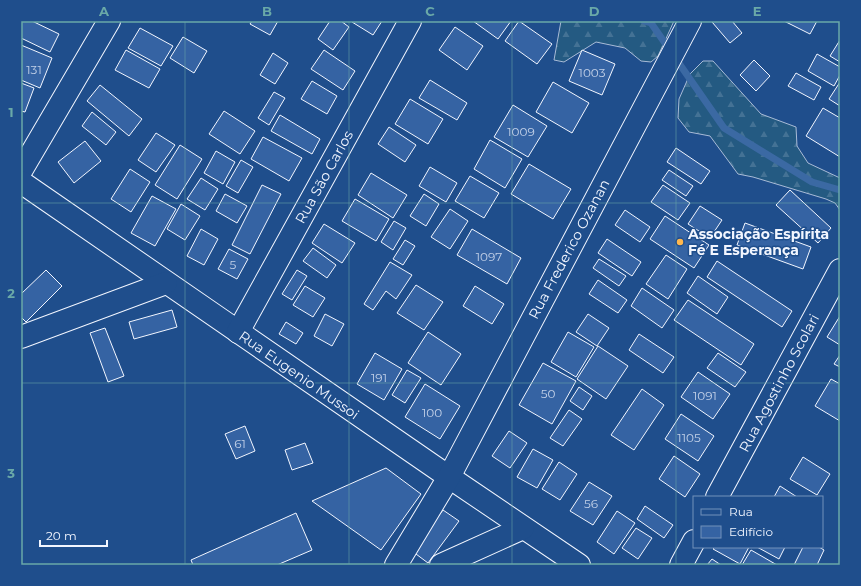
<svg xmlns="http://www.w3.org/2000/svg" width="861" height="586" font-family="Montserrat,sans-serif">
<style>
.forest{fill:url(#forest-firs);stroke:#a8bbd7}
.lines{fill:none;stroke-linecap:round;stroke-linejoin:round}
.stream{stroke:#3b69a3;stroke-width:7}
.building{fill:#3563a3;stroke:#f2f6ff}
.minor-casing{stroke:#f2f6ff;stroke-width:24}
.minor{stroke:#1f4e8c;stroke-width:22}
.grid{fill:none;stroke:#6aa9a8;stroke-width:1;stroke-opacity:0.55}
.poi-dot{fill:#ffb74d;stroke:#1f4e8c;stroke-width:1.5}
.labels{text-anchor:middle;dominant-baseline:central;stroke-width:3;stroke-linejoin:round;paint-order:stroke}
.number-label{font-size:12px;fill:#c3d1e8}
.street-label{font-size:14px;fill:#f2f6ff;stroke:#1f4e8c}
.poi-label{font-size:14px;font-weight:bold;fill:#f2f6ff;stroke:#1f4e8c;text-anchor:start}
.neatline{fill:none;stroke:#6aa9a8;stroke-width:1.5}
.grid-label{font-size:13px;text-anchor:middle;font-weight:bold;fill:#6aa9a8}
</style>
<defs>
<pattern id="forest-firs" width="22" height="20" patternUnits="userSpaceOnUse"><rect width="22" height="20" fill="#245a82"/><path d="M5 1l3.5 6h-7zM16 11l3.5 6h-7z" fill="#447295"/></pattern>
</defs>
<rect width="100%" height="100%" fill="#1f4e8c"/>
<!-- forest -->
<g class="forest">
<path d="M561 21H674L658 56 651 62 641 61 625 48 596 42 564 62 554 60Z"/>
<path d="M703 61H713L761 114 796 127 797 146 808 163 840 178V210L835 203 826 199 753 177 738 174 710 136 689 132 678 118 679 99 690 74Z"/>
</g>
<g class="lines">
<!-- stream -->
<path class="stream" d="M644 21 651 23 724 128 812 182 840 190"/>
</g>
<!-- building -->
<g class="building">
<path d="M21 21H32L59 34 50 52 21 38Z"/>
<path d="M252 21H278L270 35 250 24Z"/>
<path d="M330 21H341L349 27 333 50 318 39Z"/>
<path d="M353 21H382L373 35 352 22Z"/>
<path d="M473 21H511L498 39Z"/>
<path d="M519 21 552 44 537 64 505 41Z"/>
<path d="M712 21H732L742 33 730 43 712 22Z"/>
<path d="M784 21H817L810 34Z"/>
<path d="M455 27 483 46 467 70 439 50Z"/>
<path d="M140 28 173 46 161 66 128 48Z"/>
<path d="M183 37 207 51 194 73 170 58Z"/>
<path d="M840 40V62L830 56Z"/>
<path d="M21 45 52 58 40 88 21 80Z"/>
<path d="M126 50 160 69 149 88 115 70Z"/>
<path d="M324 50 355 71 343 90 311 69Z"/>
<path d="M582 50 615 64 602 95 569 81Z"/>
<path d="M273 53 288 63 275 84 260 75Z"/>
<path d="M817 54 840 67V75L834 86 808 71Z"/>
<path d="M754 60 770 76 756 91 740 75Z"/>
<path d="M796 73 821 87 814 100 788 86Z"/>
<path d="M430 80 467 103 457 120 419 98Z"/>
<path d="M312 81 337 96 327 114 301 99Z"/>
<path d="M553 82 589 103 572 133 536 112Z"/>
<path d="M840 82V106L829 99Z"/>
<path d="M21 83 34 88 25 112 21 111Z"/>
<path d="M100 85 142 119 129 136 87 101Z"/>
<path d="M274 92 285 98 269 125 258 118Z"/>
<path d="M410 99 443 119 428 144 395 124Z"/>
<path d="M513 105 547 126 528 157 494 137Z"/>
<path d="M823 108 840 118V157L806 136Z"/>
<path d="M224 111 255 131 240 154 209 134Z"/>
<path d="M92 112 116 132 106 145 82 126Z"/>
<path d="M280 115 320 139 312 154 271 131Z"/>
<path d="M389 127 416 145 405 162 378 144Z"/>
<path d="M156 133 175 145 156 172 138 160Z"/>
<path d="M263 137 302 158 289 181 251 159Z"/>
<path d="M490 140 522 159 505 188 474 169Z"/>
<path d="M85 141 101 161 74 183 58 162Z"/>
<path d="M180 145 202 159 177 199 155 185Z"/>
<path d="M676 148 710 171 701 184 667 162Z"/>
<path d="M216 151 235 162 223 184 204 173Z"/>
<path d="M241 160 253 167 238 193 226 186Z"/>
<path d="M529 164 571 189 553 219 511 194Z"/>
<path d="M430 167 457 183 446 202 419 186Z"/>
<path d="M130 169 150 182 131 212 111 199Z"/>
<path d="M669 170 693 186 686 196 662 180Z"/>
<path d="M371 173 407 195 393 218 358 195Z"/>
<path d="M470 176 499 193 484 218 455 201Z"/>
<path d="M201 178 218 189 205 210 187 199Z"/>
<path d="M262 185 281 194 250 254 232 245Z"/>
<path d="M663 185 690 203 678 220 651 202Z"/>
<path d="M790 190 831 228 818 243 776 205Z"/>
<path d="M225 194 247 206 237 223 216 211Z"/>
<path d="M424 194 439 204 426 226 410 216Z"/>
<path d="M152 196 176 209 155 246 131 233Z"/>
<path d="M355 199 389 219 376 241 342 221Z"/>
<path d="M181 204 200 216 185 240 167 229Z"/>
<path d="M700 206 722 220 710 238 688 224Z"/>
<path d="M450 209 468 221 450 249 431 237Z"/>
<path d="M625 210 650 227 640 242 615 225Z"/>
<path d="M665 216 709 245 694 268 650 239Z"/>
<path d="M394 221 406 228 393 250 381 242Z"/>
<path d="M745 223 811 247 803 269 737 245Z"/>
<path d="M324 224 355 243 342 263 312 243Z"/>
<path d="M201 229 218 239 204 265 187 256Z"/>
<path d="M472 229 521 258 507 284 457 255Z"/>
<path d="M607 239 641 262 632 276 598 253Z"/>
<path d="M405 240 415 246 403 265 393 259Z"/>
<path d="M313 248 336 265 327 278 303 261Z"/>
<path d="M229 249 248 259 237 279 218 269Z"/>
<path d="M666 255 687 269 668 299 646 284Z"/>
<path d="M599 259 626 276 619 286 593 268Z"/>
<path d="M717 261 792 311 782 327 707 277Z"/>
<path d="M390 262 412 275 396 299 386 291 373 310 364 304Z"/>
<path d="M46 270 62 286 26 322 21 317V294Z"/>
<path d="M297 270 307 276 292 300 282 294Z"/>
<path d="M698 276 728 297 717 314 687 293Z"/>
<path d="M598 280 627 300 618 313 589 294Z"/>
<path d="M416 285 443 302 424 330 397 313Z"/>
<path d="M305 286 325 298 313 317 293 305Z"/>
<path d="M475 286 504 304 492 324 463 306Z"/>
<path d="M642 288 674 310 662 328 631 306Z"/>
<path d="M688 300 754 344 741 365 674 320Z"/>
<path d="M172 310 177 327 134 339 129 322Z"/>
<path d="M325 314 344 324 332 346 314 336Z"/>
<path d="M588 314 609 328 597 346 576 332Z"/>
<path d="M840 316V345L827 337Z"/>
<path d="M286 322 303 333 296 344 279 334Z"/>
<path d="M105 328 124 376 108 382 90 333Z"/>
<path d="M428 332 461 354 441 385 408 363Z"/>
<path d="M568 332 594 347 576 377 551 362Z"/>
<path d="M639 334 674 357 663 373 629 350Z"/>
<path d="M598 346 628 366 606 399 577 379Z"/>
<path d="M375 353 402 369 384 400 357 384Z"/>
<path d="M718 353 746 372 735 387 707 368Z"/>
<path d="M840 355V367L834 364Z"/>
<path d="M543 363 576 381 552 424 519 405Z"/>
<path d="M407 370 421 378 405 403 392 395Z"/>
<path d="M698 372 730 394 713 419 681 397Z"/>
<path d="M831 379 840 384V421L815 406Z"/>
<path d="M425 384 460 406 440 439 405 417Z"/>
<path d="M579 387 592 396 583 410 570 401Z"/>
<path d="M642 389 664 405 634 450 611 435Z"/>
<path d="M569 410 582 419 563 446 550 438Z"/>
<path d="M681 414 714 436 698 461 665 439Z"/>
<path d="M245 426 255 451 236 459 225 434Z"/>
<path d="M509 431 527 443 510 468 492 456Z"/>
<path d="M305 443 313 463 292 470 285 450Z"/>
<path d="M533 449 553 460 537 488 517 477Z"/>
<path d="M674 456 700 474 685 497 659 479Z"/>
<path d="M803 457 830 474 817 495 790 479Z"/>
<path d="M559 462 577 474 560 500 542 489Z"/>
<path d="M386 468 421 494 381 550 312 501Z"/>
<path d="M589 482 612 496 593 525 570 511Z"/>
<path d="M780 486 797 497H774Z"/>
<path d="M645 506 673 525 664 538 637 519Z"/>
<path d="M443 510 459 521 428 563 412 551Z"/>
<path d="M617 511 635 523 614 554 597 542Z"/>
<path d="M296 513 312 550 277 565H193L191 560Z"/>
<path d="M636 528 652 538 638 559 622 548Z"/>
<path d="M715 547H749L740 564 713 549Z"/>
<path d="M757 547H785L779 559Z"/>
<path d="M803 547H819L824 550 817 565H794Z"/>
<path d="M751 550 777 565H742Z"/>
<path d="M712 559 721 565H707Z"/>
</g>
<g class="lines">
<!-- minor casing -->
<g class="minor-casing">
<g id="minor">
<path d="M21 171 109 21"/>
<path d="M21 182 449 477 579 565"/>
<path d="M238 332 410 21"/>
<path d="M21 337 166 283"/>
<path d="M717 497 840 270"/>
<path d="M396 565 449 477 690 21"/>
<path d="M441 565 523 528"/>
<path d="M681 565 694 541"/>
</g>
</g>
<!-- minor -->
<use href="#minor" class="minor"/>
</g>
<!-- grid -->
<path class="grid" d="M185 21V565M349 21V565M512 21V565M676 21V565M21 203H840M21 383H840"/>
<!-- markers -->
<circle class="poi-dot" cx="680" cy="242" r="4"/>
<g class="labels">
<!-- number labels -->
<g class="number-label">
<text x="34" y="69">131</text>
<text x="592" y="72">1003</text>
<text x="521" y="131">1009</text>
<text x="489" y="256">1097</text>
<text x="233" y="264">5</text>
<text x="379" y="377">191</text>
<text x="548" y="393">50</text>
<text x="705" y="395">1091</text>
<text x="432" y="412">100</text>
<text x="689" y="437">1105</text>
<text x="240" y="443">61</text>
<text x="591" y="503">56</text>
</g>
<!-- street labels -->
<g class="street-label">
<text transform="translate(324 177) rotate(-61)">Rua São Carlos</text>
<text transform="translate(569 249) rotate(-62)">Rua Frederico Ozanan</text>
<text transform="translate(299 375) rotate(35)">Rua Eugenio Mussoi</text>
<text transform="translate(779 383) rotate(-62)">Rua Agostinho Scolari</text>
</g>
<!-- poi labels -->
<g class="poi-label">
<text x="688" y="234">Associação Espírita<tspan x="688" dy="16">Fé E Esperança</tspan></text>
</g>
</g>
<!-- border -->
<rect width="861" height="586" fill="none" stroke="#1f4e8c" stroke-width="44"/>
<!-- legend -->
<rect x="693" y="496" width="130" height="52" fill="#1f4e8c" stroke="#7391ba"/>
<rect x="701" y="509" width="20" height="6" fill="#1f4e8c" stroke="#7391ba"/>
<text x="729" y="516" font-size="12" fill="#f2f6ff">Rua</text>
<rect x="701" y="526" width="20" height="12" fill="#3563a3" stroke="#7391ba"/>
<text x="729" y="536" font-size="12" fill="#f2f6ff">Edifício</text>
<!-- scale -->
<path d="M40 540v6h67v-6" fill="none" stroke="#f2f6ff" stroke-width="2"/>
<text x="46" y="540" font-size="12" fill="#f2f6ff" stroke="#1f4e8c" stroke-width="3" paint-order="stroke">20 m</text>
<rect x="22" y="22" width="817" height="542" class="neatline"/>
<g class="grid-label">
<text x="104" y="16">A</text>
<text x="267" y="16">B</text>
<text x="430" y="16">C</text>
<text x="594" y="16">D</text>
<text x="757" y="16">E</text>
<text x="11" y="117">1</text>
<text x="11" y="298">2</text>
<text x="11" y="478">3</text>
</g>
</svg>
